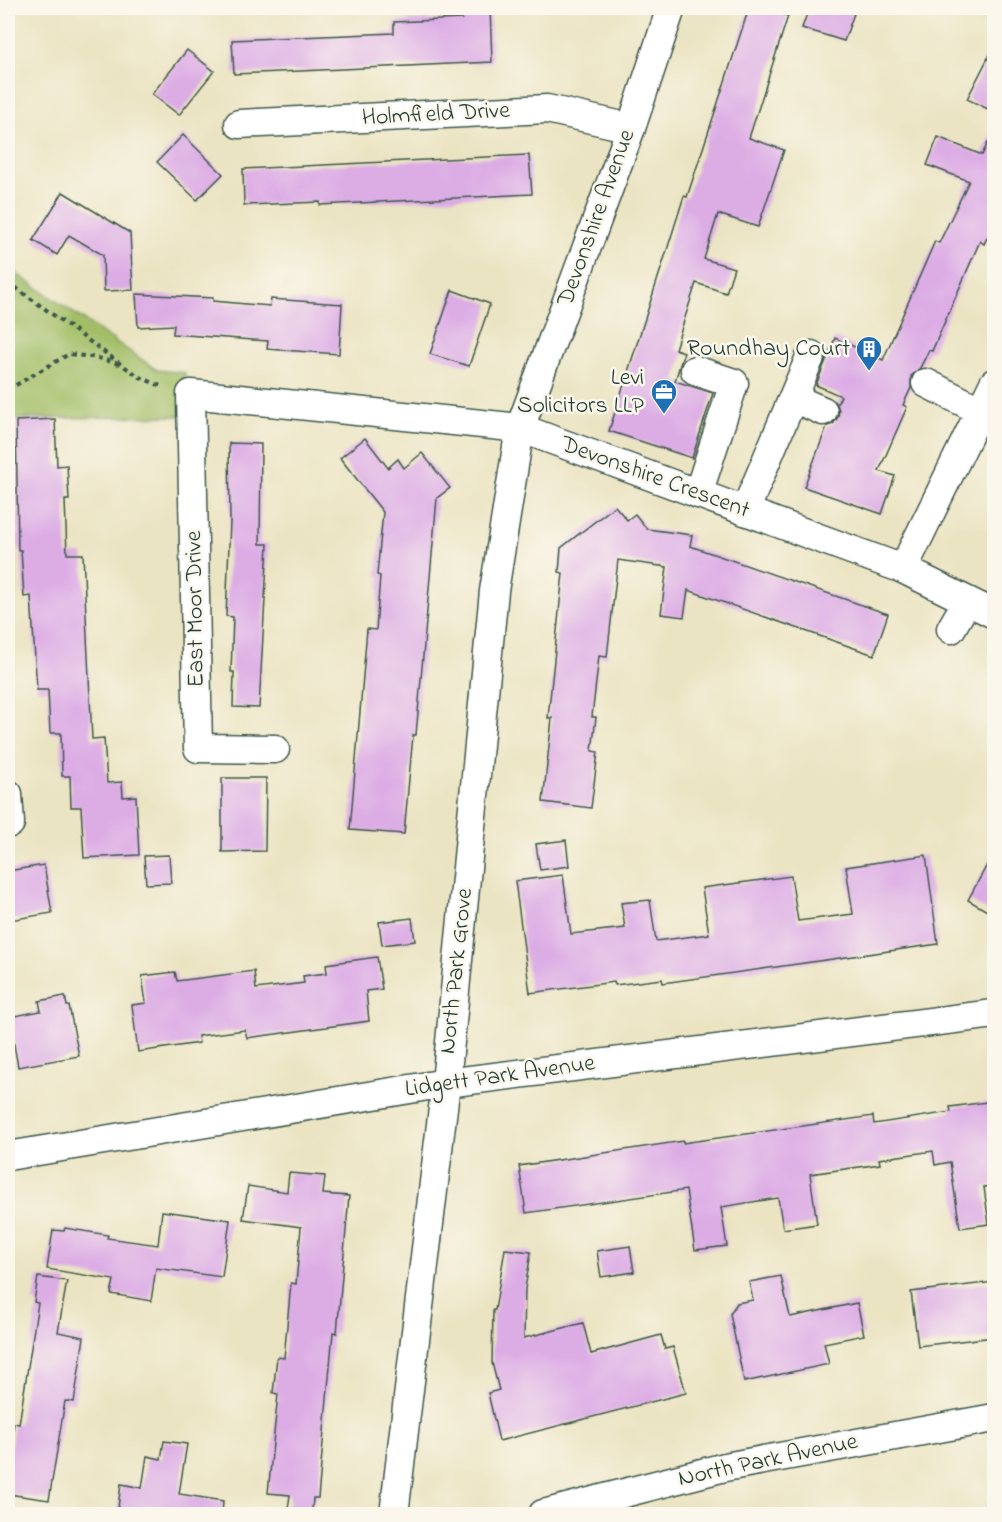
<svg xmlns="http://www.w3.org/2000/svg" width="1002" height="1522" font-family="'Indie Flower',sans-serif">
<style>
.green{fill:#a2be66;stroke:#607e4d;stroke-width:1.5}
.building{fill:#dcace5}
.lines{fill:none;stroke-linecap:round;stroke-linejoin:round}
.minor-casing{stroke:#3e5649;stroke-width:31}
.path{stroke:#3e5649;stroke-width:4;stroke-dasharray:4.5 4.5;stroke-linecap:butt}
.minor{stroke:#fff;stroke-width:28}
.labels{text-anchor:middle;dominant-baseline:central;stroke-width:5;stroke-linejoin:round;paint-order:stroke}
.street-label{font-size:24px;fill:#1f3d34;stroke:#fbf7ec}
.poi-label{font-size:24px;fill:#1f3d34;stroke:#fbf7ec;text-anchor:end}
</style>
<rect width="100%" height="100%" fill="#fbf7ec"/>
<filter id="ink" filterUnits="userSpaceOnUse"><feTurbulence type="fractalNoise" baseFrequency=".0167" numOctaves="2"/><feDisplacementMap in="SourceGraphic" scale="12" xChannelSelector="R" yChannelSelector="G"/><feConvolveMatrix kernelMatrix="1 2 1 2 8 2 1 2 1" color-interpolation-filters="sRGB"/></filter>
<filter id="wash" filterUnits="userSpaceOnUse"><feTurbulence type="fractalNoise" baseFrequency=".008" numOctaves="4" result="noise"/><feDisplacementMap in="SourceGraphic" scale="24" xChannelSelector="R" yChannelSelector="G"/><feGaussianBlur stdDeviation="1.35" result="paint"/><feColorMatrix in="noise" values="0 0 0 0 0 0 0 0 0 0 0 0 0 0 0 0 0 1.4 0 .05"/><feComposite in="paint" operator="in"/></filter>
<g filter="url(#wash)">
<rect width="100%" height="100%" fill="#ebe4c3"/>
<!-- green -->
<path class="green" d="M8 268 157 370 185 373 181 416 8 419Z"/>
<g id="blocks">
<!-- building -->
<g class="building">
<path d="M462 8H490L492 62 234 74 232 40 394 33V22L462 19Z"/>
<path d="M749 8H762L788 16 749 138 784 150 758 227 718 214 704 259 734 268 726 293 696 283 675 349 684 352 675 381 713 393 692 458 609 431 667 250 684 196 687 197Z"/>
<path d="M809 8H856L844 41 802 28Z"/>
<path d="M994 46V112L967 99Z"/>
<path d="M187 50 214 71 179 115 152 94Z"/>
<path d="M994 130V223L984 244 980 241 932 351 929 350 920 368 911 376V388L903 405 907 407 879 471 895 476 882 514 804 487 827 426 833 424 838 417 839 410 837 404 841 396 816 385 835 338 883 360 935 241 939 243 969 181 927 165 938 137 982 155Z"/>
<path d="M183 135 223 174 197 200 157 162Z"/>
<path d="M529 155 532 194 320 205V202L244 205 243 169Z"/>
<path d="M63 192 130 233 133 290 104 291 103 255 69 235 57 255 33 240Z"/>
<path d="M452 290 490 304 469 366 430 354Z"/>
<path d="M136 294 213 298V301L270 306 271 299 342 304 339 354 267 349 268 341 173 334 174 325 138 327Z"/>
<path d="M55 419 57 466 67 465 69 500H65L67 554H83L92 739 104 738 107 783 122 782 123 797 136 796 139 855 84 858 81 807H71L70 776H62L61 733H50L48 690H37L31 596 24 597 21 550H18L16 421Z"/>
<path d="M365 438 388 468 398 459 404 468 422 453 450 488 437 498 416 735H413L404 834 350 830 367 629 376 630 380 576 377 575 383 512 340 458Z"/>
<path d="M229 443 261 444 260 544H268L259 708 233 707 234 672H231L233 617 226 616 230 521Z"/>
<path d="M615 506 627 520 635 514 647 529 692 535 690 546 888 614 874 655 688 590 684 617 661 614 667 567 618 560 607 657 599 656 592 717H596L592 751 598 752 591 808 543 802 552 718H548L563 573 559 572 561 548Z"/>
<path d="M222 778H266L265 851 222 852Z"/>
<path d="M566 840 569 866 540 870 536 844Z"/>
<path d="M994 852V915L968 900Z"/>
<path d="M169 855 171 883 146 884 144 856Z"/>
<path d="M926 855 938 944 663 983 662 979 615 985 614 982 530 993 515 881 563 875 571 934 625 928 621 903 650 900 656 941 709 934 702 888 791 876 798 921 853 914 846 867Z"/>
<path d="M44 865 52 913 10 920 8 902V871Z"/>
<path d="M412 918 415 941 382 945 379 922Z"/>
<path d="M377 957 382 989 366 991 369 1021 247 1038 245 1030 198 1036 199 1043 138 1052 132 1005 146 1003 142 976 175 972 177 981 254 971 256 989 304 983 303 976 327 973 326 964Z"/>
<path d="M65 996 67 1006H69L79 1056 18 1067 9 1017 41 1011 39 1001Z"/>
<path d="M994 1101V1186L984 1187 989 1224 960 1228 950 1162 935 1165 933 1151 879 1159 880 1164 810 1174 817 1224 783 1229 778 1198 721 1207 727 1246 695 1250 686 1190 526 1213 519 1166 683 1141V1143L873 1116 874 1124 951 1112 950 1107Z"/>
<path d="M289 1173 325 1176 323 1194 349 1196 337 1333 333 1332 318 1498H313L312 1511 288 1509 290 1495 268 1493 278 1394 273 1393 277 1357 284 1358 291 1283 296 1284 301 1227 243 1219 248 1186 287 1192Z"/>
<path d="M162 1211 230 1220 222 1277 156 1268 151 1301 111 1294 114 1280 47 1269 53 1230 64 1231 65 1228 108 1235 107 1238 158 1245Z"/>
<path d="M630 1246 634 1272 601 1277 597 1251Z"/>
<path d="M505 1249 531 1252 525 1289 524 1338 583 1323 591 1354 661 1335 665 1349 673 1347 686 1393 499 1441 488 1393 499 1390 492 1363 493 1310H495Z"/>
<path d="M781 1276 790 1317 857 1303 864 1335 824 1343 829 1364 744 1382 730 1314 737 1303 753 1300 749 1282Z"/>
<path d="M38 1277 67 1281 58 1332 84 1337 74 1402 65 1401 49 1500 8 1494V1467L14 1423 19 1424 38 1303 34 1302Z"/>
<path d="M994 1282V1337L918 1346 911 1292Z"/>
<path d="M164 1441 187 1444 179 1494 223 1501 222 1515H117L121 1484 142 1488 147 1456 161 1459Z"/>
</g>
</g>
</g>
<g filter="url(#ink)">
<use href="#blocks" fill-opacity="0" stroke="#3e5649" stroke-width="1.5"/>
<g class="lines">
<!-- minor casing -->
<g class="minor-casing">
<g id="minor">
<path d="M239 124 547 109 631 128"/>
<path d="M695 370 734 383 698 494"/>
<path d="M926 383 981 411"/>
<path d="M793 398 823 411"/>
<path d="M745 511 811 355"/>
<path d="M903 569 994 383"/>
<path d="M951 629 967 601"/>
<path d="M275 749 198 748 191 394 520 428 903 569 994 614"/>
<path d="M8 794 10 823H8"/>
<path d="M8 1156 446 1083 994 1014"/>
<path d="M394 1514 446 1083 494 591 520 428 631 128 671 8"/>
<path d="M543 1514 725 1467 994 1418"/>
</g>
</g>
<!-- path -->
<g class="path">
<path d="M8 282 122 365 140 377 163 387"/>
<path d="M8 389H9L69 354 98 358 119 364"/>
</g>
<!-- minor -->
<use href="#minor" class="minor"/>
</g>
</g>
<!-- icons -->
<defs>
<g id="building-pin" transform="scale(1.35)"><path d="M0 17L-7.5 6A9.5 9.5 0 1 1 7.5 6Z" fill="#1f6fb2" stroke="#fbf7ec"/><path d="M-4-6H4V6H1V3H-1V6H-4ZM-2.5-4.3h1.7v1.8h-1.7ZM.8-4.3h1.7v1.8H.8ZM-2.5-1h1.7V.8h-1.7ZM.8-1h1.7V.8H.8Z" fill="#fff"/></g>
<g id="office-pin" transform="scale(1.35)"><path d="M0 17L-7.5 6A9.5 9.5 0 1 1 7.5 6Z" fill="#1f6fb2" stroke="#fbf7ec"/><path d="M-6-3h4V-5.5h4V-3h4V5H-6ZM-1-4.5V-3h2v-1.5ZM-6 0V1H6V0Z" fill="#fff"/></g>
</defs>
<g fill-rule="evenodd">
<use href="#building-pin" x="869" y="349"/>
<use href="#office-pin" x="664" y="392"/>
</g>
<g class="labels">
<!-- street labels -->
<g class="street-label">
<text transform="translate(436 115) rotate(-3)">Holmfield Drive</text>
<text transform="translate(597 218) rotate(-70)">Devonshire Avenue</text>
<text transform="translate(655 478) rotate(20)">Devonshire Crescent</text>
<text transform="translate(196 609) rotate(-91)">East Moor Drive</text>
<text transform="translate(457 971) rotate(-84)">North Park Grove</text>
<text transform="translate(500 1077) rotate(-8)">Lidgett Park Avenue</text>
<text transform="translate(768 1461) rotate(-12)">North Park Avenue</text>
</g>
<!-- poi labels -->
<g class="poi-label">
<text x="850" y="349">Roundhay Court</text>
<text x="644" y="378">Levi<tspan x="644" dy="28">Solicitors LLP</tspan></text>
</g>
</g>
<!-- margin -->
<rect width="1002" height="1522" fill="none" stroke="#fbf7ec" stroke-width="30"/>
</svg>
